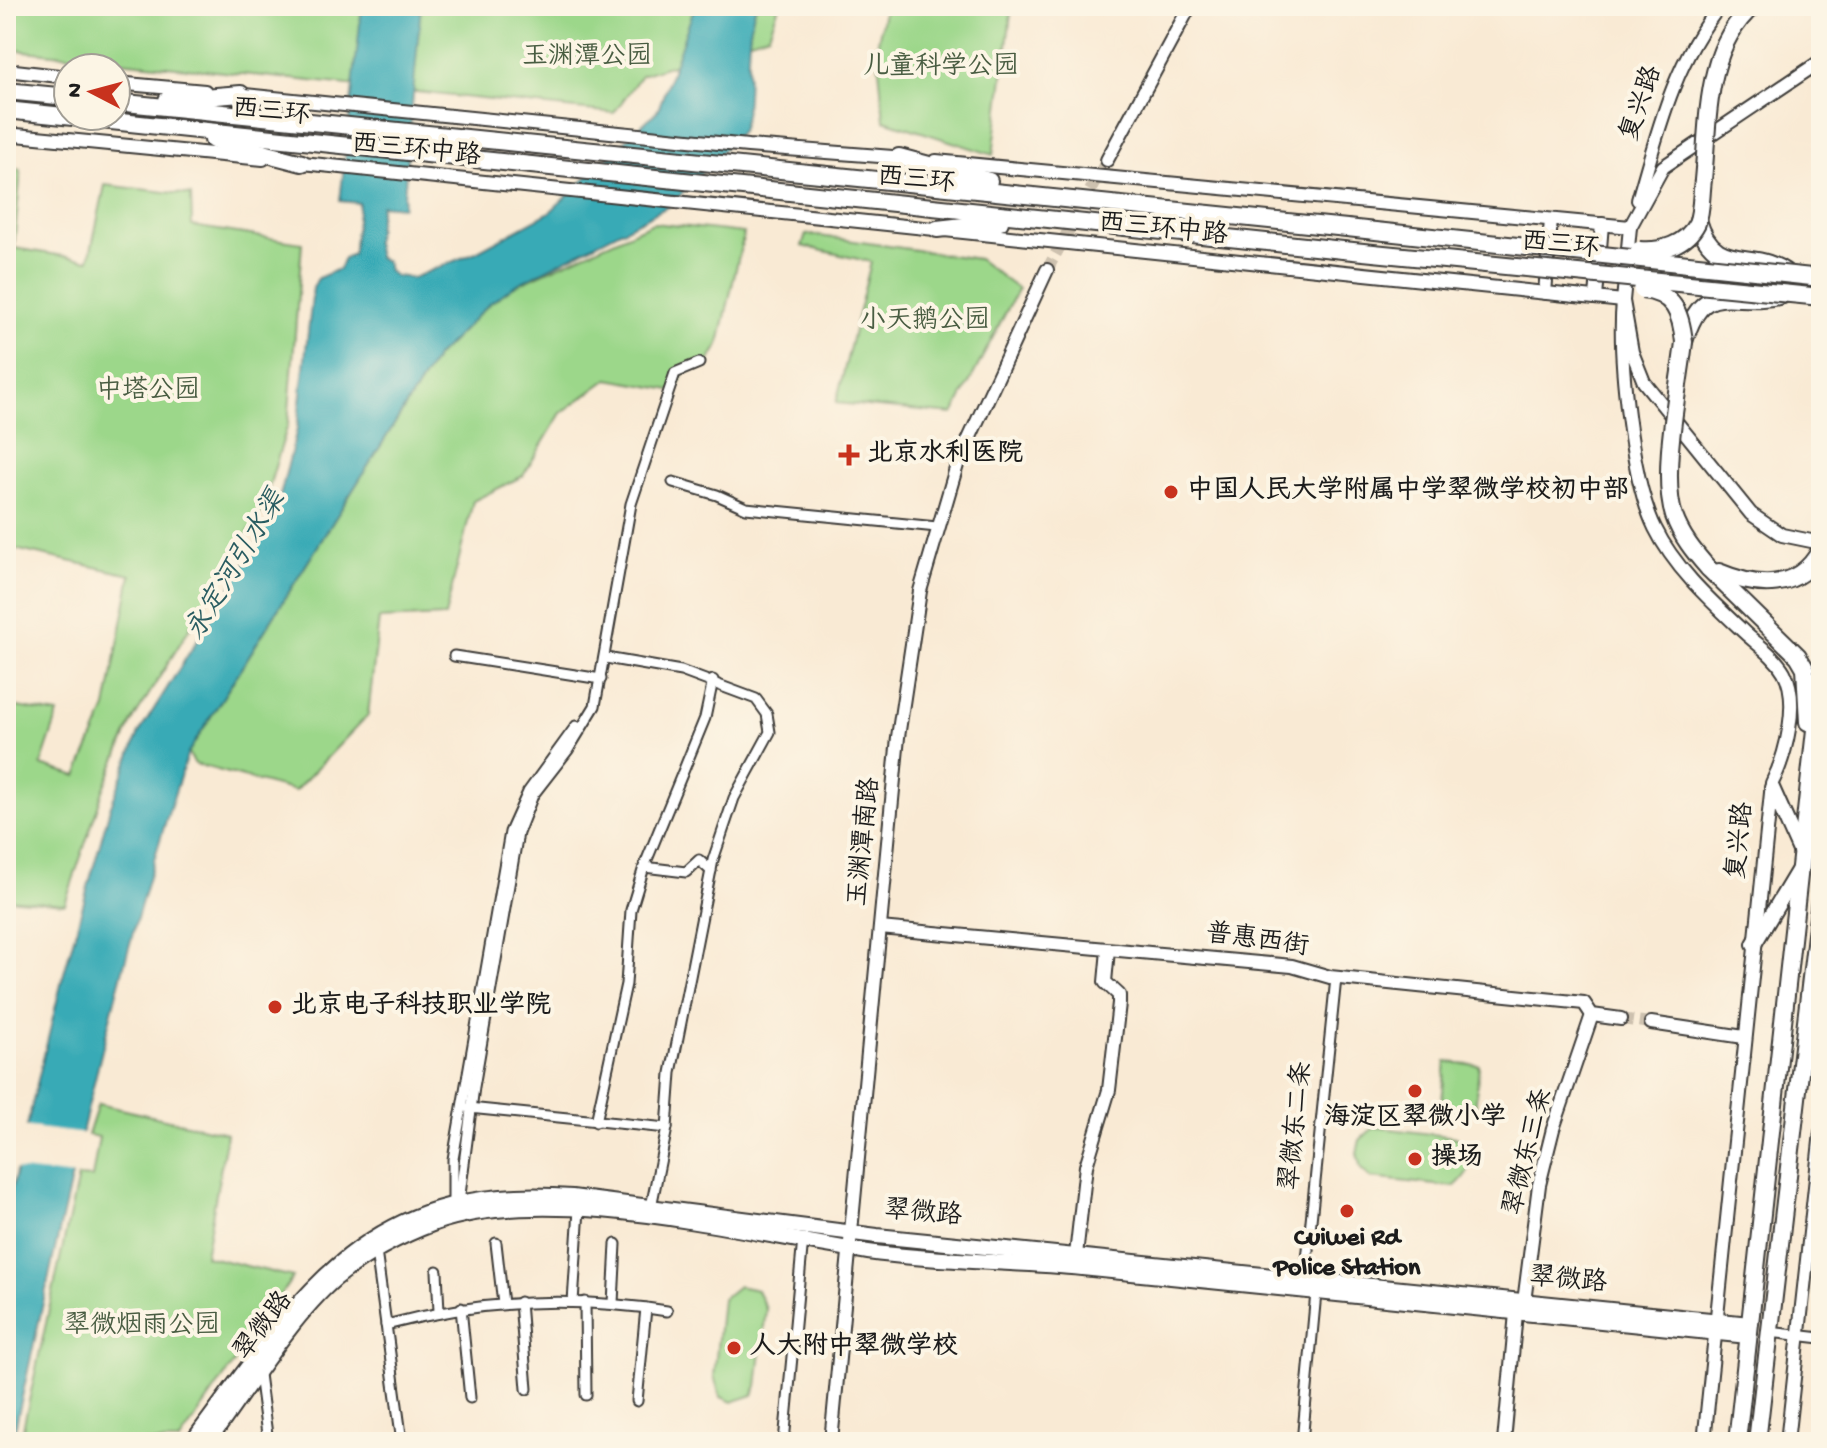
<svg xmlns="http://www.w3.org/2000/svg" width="1827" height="1448" font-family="'Gochi Hand','LXGW WenKai TC',sans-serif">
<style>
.green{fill:#9cd78a;stroke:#5c7a53;stroke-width:2}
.water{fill:#39aab6;stroke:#2a6369;stroke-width:2}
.pier{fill:#f9ead4}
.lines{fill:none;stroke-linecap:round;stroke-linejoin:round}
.tertiary-tunnel{stroke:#cdc1af;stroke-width:12;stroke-dasharray:12 6;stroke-linecap:butt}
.minor-casing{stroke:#3d3b38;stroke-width:13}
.tertiary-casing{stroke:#3d3b38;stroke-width:16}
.secondary-casing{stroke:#3d3b38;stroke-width:18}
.primary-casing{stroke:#3d3b38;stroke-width:18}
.trunk-casing{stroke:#3d3b38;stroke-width:20}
.minor{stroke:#fff;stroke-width:9}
.tertiary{stroke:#fff;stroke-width:12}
.secondary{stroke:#fff;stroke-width:14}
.primary{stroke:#fff;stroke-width:14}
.trunk{stroke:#fff;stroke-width:16}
.trunk-bridge-casing{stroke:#3d3b38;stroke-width:20;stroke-linecap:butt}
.trunk-bridge{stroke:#fff;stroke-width:16}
.poi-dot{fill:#c8321e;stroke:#fcf5e5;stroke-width:3}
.labels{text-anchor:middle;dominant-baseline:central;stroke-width:8;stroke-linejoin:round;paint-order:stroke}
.park-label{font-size:26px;fill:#495d42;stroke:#fcf5e5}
.street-label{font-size:26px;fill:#1c1c1c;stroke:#fcf5e5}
.poi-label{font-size:26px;font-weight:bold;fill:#1c1c1c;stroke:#fcf5e5;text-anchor:start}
.water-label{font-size:28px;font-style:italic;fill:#295c61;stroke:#fcf5e5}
</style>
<rect width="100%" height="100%" fill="#fcf5e5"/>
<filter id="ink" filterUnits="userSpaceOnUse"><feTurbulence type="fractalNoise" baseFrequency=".0125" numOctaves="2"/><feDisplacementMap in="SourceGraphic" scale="16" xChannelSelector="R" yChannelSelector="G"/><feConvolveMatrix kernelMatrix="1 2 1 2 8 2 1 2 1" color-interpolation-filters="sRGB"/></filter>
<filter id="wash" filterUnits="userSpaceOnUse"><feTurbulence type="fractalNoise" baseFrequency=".006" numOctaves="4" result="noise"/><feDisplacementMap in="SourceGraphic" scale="32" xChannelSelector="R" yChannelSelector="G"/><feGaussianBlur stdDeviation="1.8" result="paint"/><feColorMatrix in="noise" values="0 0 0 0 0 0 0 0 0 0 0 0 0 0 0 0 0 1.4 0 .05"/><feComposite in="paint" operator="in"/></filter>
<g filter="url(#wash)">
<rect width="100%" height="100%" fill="#f9ead4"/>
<!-- green -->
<g class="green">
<path d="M6 6H779L769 34 641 75 614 113 6 49Z"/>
<path d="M885 6H1012L993 155 884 120 877 47Z"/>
<path d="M6 167 21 170 14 248 89 260 105 185 191 195 192 226 302 243 288 424 262 510 132 722 104 788 65 904 6 899V705L58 714 41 765 77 776 106 708 131 575 6 547Z"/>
<path d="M653 223 744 233 719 344 706 367 684 372 676 391 608 379 561 413 523 476 473 501 445 616 379 619 368 715 295 791 195 764 188 753 437 356 489 304 514 286Z"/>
<path d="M806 234 978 259 1018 289 953 414 836 403 871 262 802 246Z"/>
<path d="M1446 1062 1479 1065 1475 1112 1441 1109Z"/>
<path d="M98 1104 227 1133 205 1256 293 1277 179 1442H20L78 1177 92 1178 99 1137 88 1135Z"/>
<path d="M1374 1127 1455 1137 1469 1146C1473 1166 1469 1174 1454 1187L1371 1178 1361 1169 1357 1153 1360 1140Z"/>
<path d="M738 1286 757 1290 766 1309 757 1386 753 1395 732 1402 721 1397 714 1377 722 1299Z"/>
</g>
<!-- water -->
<path class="water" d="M362 6H421L403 207 381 205 375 244 378 257 386 261 388 271 395 276 413 278 476 252 550 212 658 110 695 6H756C741 50 754 91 741 131L671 205 514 286 489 304 437 356 188 753C112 977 64 1211 12 1442H6V1213L62 980 110 808 139 733 260 540 280 496 297 429 313 288 318 278 339 269 344 258 353 254 359 203 340 201Z"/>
<!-- pier -->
<path class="pier" d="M21 1126 85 1134 76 1176 12 1169Z"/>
</g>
<g filter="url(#ink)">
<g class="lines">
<!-- tertiary-tunnel -->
<g class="tertiary-tunnel">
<path d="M1047 270 1107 160"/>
<path d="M1621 1019 1651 1023"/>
</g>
<!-- minor casing -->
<g class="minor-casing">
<g id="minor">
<path d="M673 482 717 495 746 508 937 527"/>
<path d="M454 656 601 679"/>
<path d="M606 658 681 671 756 699 767 714 770 732 734 798 713 860 671 1073 667 1128 651 1207"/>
<path d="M644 867 686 872 699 860 711 871"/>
<path d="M469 1108 667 1128"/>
<path d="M596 1122 626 984 631 910 644 867 705 718 713 680"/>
<path d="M453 1210V1159L510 832 528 792 576 726"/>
<path d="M458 1210 474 1087 518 833 533 795 568 750 595 706 631 504 675 373 699 363"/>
<path d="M496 1243 503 1304"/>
<path d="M376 1251 402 1442"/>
<path d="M437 1271 439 1311"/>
<path d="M1305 1279 1336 978"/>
<path d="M520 1302 527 1389"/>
<path d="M573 1302 579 1209"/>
<path d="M585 1302 586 1395"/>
<path d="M613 1303 616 1244"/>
<path d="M461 1308 470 1398"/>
<path d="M386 1325C479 1300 572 1296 667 1311"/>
<path d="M1769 1332 1821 1338"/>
<path d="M259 1374 268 1442"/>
<path d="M637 1401 646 1308"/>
<path d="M784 1442 803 1239"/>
<path d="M1302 1442 1316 1293"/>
</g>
</g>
<!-- tertiary casing -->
<g class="tertiary-casing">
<g id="tertiary">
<path d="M1821 61 1663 167 1630 227 1623 301 1632 352 1644 382 1751 514 1782 535 1821 543"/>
<path d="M6 70 68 77"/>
<path d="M116 83 205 91"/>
<path d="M235 94 748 146 906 158"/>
<path d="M6 134 263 159"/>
<path d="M1107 160 1190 6"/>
<path d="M936 161 1630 227"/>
<path d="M293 162 1623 301"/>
<path d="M1638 200C1658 131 1674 62 1720 6"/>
<path d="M1545 293 1551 220"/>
<path d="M1596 298 1602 224"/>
<path d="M1623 301C1618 355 1631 479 1655 528 1675 569 1712 602 1745 633 1758 645 1775 656 1784 672 1800 701 1786 755 1772 783L1704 1442"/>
<path d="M880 928 1292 966 1330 977 1584 1003 1592 1015 1621 1019"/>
<path d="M1651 1023 1744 1037"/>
<path d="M1076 1255 1086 1166 1109 1090 1119 1003V995L1105 982 1108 950"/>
<path d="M1524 1302 1539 1185 1553 1129 1592 1015"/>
<path d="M831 1442 898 737 920 591 957 465 1047 270"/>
<path d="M1504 1442 1516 1313"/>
<path d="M1787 1442 1821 1132"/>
</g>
</g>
<!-- secondary casing -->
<g class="secondary-casing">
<g id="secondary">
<path d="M192 1442C302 1295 365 1181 572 1197L877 1236 1750 1324"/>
<path d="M208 1442C244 1394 291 1317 335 1279 364 1255 400 1236 435 1223 552 1182 746 1234 868 1252 939 1262 1011 1261 1082 1268 1304 1291 1526 1313 1748 1336"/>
</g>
</g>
<!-- primary casing -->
<g class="primary-casing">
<g id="primary">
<path d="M1772 788 1801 853"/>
<path d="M1754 944 1799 869"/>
<path d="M1806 1049 1821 1014"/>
</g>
</g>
<!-- trunk casing -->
<g class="trunk-casing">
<g id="trunk">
<path d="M6 91 68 97"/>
<path d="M167 100 241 94"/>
<path d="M116 102 1347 228"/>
<path d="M6 110 1343 250"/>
<path d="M213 140 302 163"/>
<path d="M899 157 989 181"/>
<path d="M1698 220C1714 277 1755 246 1789 275"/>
<path d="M937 229 1000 222"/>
<path d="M1684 342C1704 274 1731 308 1783 295"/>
<path d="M1708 568 1798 656 1805 668 1808 722"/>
<path d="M1719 572C1757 588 1799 592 1821 549"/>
<path d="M1737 1442 1821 675"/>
<path d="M1757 1442 1821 892"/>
</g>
</g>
<!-- minor -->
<use href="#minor" class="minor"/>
<!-- tertiary -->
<use href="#tertiary" class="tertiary"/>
<!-- secondary -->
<use href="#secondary" class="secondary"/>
<!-- primary -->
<use href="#primary" class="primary"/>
<!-- trunk -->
<use href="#trunk" class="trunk"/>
<!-- trunk-bridge casing -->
<g class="trunk-bridge-casing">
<g id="trunk-bridge">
<path d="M1347 228 1821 278"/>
<path d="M1343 250 1821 297"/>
<path d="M1639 250C1661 252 1686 245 1697 223 1702 211 1701 193 1703 180 1709 120 1704 49 1753 6"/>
<path d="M1642 290C1674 293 1681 313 1684 342 1679 388 1660 474 1674 516 1681 536 1694 552 1708 568"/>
</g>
</g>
<!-- trunk-bridge -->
<use href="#trunk-bridge" class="trunk-bridge"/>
</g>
</g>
<!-- markers -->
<g class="poi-dot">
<path d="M845 443h8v8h8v8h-8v8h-8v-8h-8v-8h8z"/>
<circle cx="1171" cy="492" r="8"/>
<circle cx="275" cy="1007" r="8"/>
<circle cx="1415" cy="1091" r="8"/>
<circle cx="1415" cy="1159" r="8"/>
<circle cx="1347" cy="1211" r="8"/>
<circle cx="734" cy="1348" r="8"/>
</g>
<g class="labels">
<!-- park labels -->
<g class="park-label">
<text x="587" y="58">玉渊潭公园</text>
<text x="941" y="68">儿童科学公园</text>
<text x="925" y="322">小天鹅公园</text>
<text x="148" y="392">中塔公园</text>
<text x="142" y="1327">翠微烟雨公园</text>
</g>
<!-- street labels -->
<g class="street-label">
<text transform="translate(1643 104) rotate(-71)">复兴路</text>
<text transform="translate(271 114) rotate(6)">西三环</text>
<text transform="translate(416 152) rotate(6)">西三环中路</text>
<text transform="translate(916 182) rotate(6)">西三环</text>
<text transform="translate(1163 231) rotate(6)">西三环中路</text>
<text transform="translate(1560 247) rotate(6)">西三环</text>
<text transform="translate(1742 841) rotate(-84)">复兴路</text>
<text transform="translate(866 842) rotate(-84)">玉渊潭南路</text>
<text transform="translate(1257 942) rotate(8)">普惠西街</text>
<text transform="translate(1298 1126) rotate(-84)">翠微东二条</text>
<text transform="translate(1530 1152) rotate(-76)">翠微东三条</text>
<text transform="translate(923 1215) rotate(5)">翠微路</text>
<text transform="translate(1568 1282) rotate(5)">翠微路</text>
<text transform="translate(265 1327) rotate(-53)">翠微路</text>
</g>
<!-- poi labels -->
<g class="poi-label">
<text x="867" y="455">北京水利医院</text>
<text x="1187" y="492">中国人民大学附属中学翠微学校初中部</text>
<text x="291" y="1007">北京电子科技职业学院</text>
<text x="1415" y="1119" text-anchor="middle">海淀区翠微小学</text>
<text x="1431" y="1159">操场</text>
<text x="1347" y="1239" text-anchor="middle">Cuiwei Rd<tspan x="1347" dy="30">Police Station</tspan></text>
<text x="750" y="1348">人大附中翠微学校</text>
</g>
<!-- water labels -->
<g class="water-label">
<text transform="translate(237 566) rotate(-59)">永定河引水渠</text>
</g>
</g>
<!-- margin -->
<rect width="1827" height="1448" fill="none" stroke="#fcf5e5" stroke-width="32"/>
<!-- north arrow -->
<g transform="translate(92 92) rotate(276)"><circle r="38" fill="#fcf5e5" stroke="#a29e95" stroke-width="2"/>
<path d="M0-6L14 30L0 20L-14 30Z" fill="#c8321e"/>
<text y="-12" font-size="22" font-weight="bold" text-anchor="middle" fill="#1c1c1c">N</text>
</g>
</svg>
